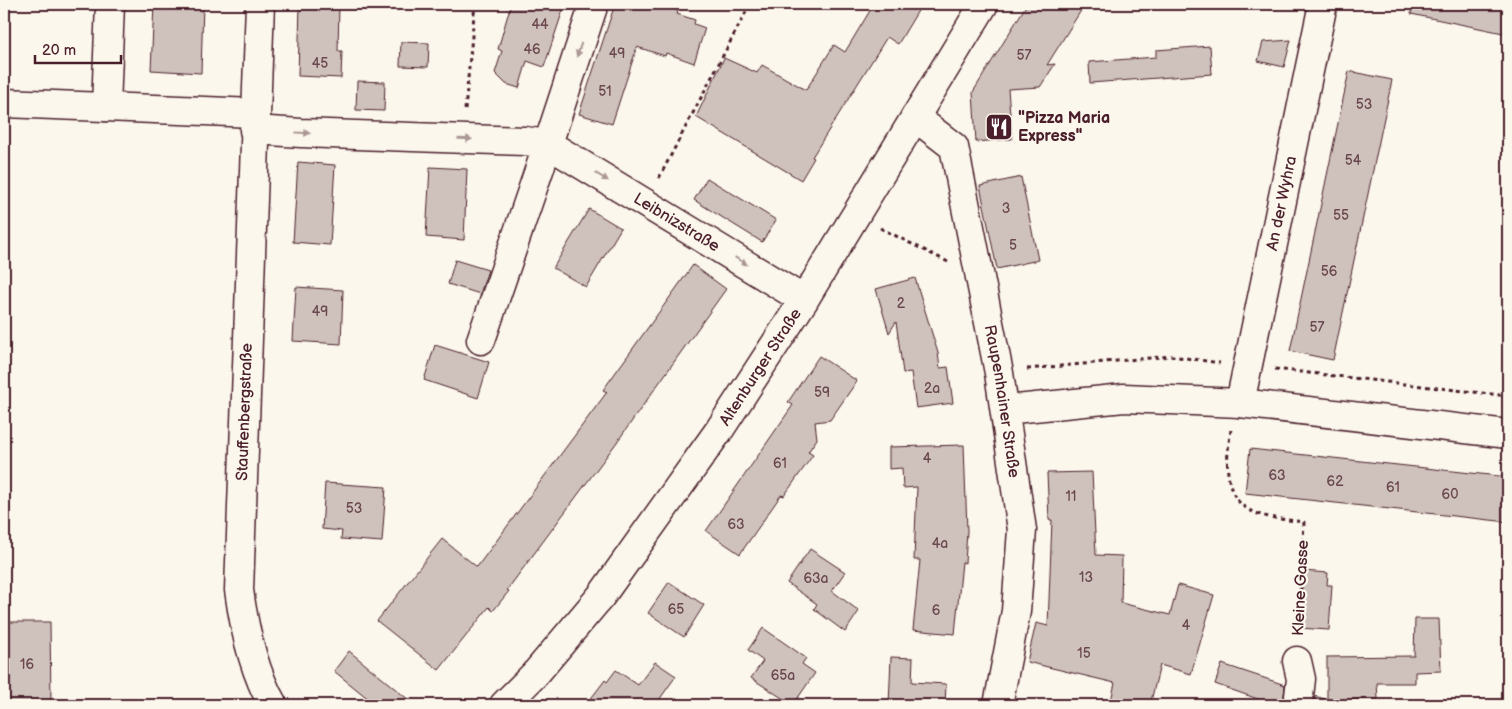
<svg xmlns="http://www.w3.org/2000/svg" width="1512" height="709" font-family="'Balsamiq Sans',sans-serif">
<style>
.building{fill:#cfc2bc;stroke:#4a1f2b}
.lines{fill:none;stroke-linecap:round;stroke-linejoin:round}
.minor-casing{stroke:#4a1f2b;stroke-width:31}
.path{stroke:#4a1f2b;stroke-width:3;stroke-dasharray:4 4;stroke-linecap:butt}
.minor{stroke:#fbf7ec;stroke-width:28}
.oneway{fill:#ab9695}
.labels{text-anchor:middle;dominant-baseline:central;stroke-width:4.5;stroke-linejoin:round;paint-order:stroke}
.number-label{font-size:14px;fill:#6b484f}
.poi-label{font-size:16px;font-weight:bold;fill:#4a1f2b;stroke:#fbf7ec;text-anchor:start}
.street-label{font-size:16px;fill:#4a1f2b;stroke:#fbf7ec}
</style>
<rect width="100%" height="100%" fill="#fbf7ec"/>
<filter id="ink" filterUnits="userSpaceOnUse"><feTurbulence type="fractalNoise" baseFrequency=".02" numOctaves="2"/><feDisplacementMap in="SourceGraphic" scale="10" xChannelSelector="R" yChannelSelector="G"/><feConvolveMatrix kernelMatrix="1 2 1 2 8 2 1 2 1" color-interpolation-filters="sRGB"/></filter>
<g filter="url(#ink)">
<!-- building -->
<g class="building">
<path d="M154 4H203L201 73 151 70Z"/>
<path d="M300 4H339L338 51H342L341 78 298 76Z"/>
<path d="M511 4H565L544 67 527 61 519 88 506 84 495 73 502 51 498 49Z"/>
<path d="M615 4H658L678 11 677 14 695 20 694 24 705 28 694 63 666 53 665 56 637 47 612 124 579 114Z"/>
<path d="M874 4H922L898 44 887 37 812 157 814 158 801 180 696 117 724 58 757 73 762 65 806 90 834 45 845 52Z"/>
<path d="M1027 4H1085L1047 65 1055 64 1040 87 1008 89 1012 139 976 142 973 92Z"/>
<path d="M1412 4H1508V34L1411 14Z"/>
<path d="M1291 40 1284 67 1258 61 1263 42Z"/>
<path d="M401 42 429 43 428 67 400 66Z"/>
<path d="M1210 46 1212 74 1090 83 1089 62 1156 57V50Z"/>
<path d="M1349 71 1392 80 1333 360 1290 351Z"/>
<path d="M357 81 385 82 384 111 356 110Z"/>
<path d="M298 162 335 165 330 245 293 242Z"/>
<path d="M430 167 467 169 464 240 426 237Z"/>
<path d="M1021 177 1038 260 997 269 980 186Z"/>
<path d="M707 178 776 220 762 242 694 200Z"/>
<path d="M589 209 621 228 586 287 553 268Z"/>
<path d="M455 260 488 270 480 294 448 284Z"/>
<path d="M693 265 726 289 617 442 507 590 509 591 493 611 489 607 439 670 377 621 442 539 477 567 607 392 603 390Z"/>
<path d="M915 278 938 353 940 368 948 367 953 403 916 408 911 372 903 373 896 322 889 333 876 289Z"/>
<path d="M296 287 343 290 341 344 293 341Z"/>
<path d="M435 345 489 362 478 398 424 380Z"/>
<path d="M819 356 857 381 830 420 815 422 817 439 808 452 813 455 784 496 781 495 740 554 706 531 793 405 788 402Z"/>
<path d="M964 445 967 531 965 563 962 562 955 634 913 630 920 560H914L917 487 903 488 902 468 889 469V447Z"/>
<path d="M1250 449 1508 477V522L1245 493Z"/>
<path d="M1092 472 1096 555 1122 556 1121 603 1170 615 1178 585 1214 595 1191 674 1160 665 1150 705H1110L1115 683 1027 662 1036 623 1048 626 1052 520H1049L1047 473Z"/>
<path d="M325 483 386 487 382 542 341 539 342 531 322 529Z"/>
<path d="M810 549 845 572 832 591 859 611 845 632 814 609 817 604 787 583Z"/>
<path d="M1303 571 1328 573 1327 585H1332L1329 630 1299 628Z"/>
<path d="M669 582 704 605 684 637 648 613Z"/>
<path d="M1415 619H1439L1441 671 1415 672V683H1377L1378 699 1327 700V657L1414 656Z"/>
<path d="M4 622H50L51 705H4Z"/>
<path d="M763 628 806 658 802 664 815 673 793 705 751 678 763 661 748 650Z"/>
<path d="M349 651 415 705H376L334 671Z"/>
<path d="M891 657 913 658 912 682 946 684 945 705H889Z"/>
<path d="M655 662 676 676 659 700 667 705H586L605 680 607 682 616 670 638 685Z"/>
<path d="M1222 664 1285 685 1283 705H1275L1215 684Z"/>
<path d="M1315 696 1331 701 1330 705H1314Z"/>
</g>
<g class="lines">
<!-- minor casing -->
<g class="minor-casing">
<g id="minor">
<path d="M260 4 239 590C244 627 254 672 273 705"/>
<path id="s1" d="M594 4 548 144 804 300"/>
<path d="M4 103 255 113"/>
<path d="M106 107 110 4"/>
<path id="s2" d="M915 117 954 147 999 373 1022 530 1016 611 998 705"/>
<path d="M254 130 301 133 525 141 548 144 481 340"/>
<path id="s3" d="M1240 403 1323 4"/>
<path d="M1005 410 1124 398 1240 403 1508 434"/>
<path d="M1297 661 1301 679 1298 705"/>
<path id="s4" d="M504 705 536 673 601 596 720 429 804 300 984 4"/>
</g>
</g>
<!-- path -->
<g class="path">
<path d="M465 110 475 4"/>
<path d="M659 178 750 4"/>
<path d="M880 228 948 262"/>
<path d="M1027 369 1172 356 1220 363"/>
<path d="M1275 369 1508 396"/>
<path d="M1231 430C1226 457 1222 497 1251 511 1264 518 1289 520 1304 522L1298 633"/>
</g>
<!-- minor -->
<use href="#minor" class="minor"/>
</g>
<!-- one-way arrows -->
<defs><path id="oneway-solid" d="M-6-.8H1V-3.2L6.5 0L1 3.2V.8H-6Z" transform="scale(1.25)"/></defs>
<g class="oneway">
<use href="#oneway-solid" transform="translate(579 50) rotate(108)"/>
<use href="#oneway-solid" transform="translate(303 133) rotate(3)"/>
<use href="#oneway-solid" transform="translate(465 139) rotate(2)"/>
<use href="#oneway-solid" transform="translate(602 177) rotate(31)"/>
<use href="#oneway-solid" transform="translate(741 261) rotate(31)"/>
</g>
</g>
<!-- icons -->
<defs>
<g id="restaurant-square" transform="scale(1.4375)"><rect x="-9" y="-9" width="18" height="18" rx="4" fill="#4a1f2b" stroke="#fbf7ec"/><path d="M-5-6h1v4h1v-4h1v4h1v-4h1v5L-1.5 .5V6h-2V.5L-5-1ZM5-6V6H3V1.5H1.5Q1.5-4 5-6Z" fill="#fff"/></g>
</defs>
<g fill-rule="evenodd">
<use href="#restaurant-square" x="999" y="127"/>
</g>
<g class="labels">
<!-- number labels -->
<g class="number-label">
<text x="540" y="24">44</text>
<text x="532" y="49">46</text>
<text x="617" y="53">49</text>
<text x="1024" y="55">57</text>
<text x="320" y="63">45</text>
<text x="605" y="91">51</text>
<text x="1364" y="104">53</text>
<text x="1353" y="160">54</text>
<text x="1006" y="208">3</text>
<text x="1341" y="215">55</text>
<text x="1013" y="245">5</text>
<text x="1329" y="271">56</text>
<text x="901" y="303">2</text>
<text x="320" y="311">49</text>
<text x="1317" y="327">57</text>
<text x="932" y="388">2a</text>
<text x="822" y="392">59</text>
<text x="927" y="458">4</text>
<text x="780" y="463">61</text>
<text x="1277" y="475">63</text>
<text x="1335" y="481">62</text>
<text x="1393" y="487">61</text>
<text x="1450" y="494">60</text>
<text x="1071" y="496">11</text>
<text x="354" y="508">53</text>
<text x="736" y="524">63</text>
<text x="940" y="543">4a</text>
<text x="1086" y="577">13</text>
<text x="816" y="578">63a</text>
<text x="676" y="609">65</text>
<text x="936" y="610">6</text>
<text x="1186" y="625">4</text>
<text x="1084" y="653">15</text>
<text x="27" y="664">16</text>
<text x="783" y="675">65a</text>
</g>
<!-- poi labels -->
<g class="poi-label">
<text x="1018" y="118">"Pizza Maria<tspan x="1018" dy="18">Express"</tspan></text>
</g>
<!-- street labels -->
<g class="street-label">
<text stroke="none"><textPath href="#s3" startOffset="204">An der Wyhra</textPath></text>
<text stroke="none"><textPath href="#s1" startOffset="298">Leibnizstraße</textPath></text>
<text stroke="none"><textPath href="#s4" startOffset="425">Altenburger Straße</textPath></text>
<text stroke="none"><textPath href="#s2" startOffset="308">Raupenhainer Straße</textPath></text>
<text transform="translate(245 412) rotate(-88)">Stauffenbergstraße</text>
<text transform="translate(1301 588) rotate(-87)">Kleine Gasse</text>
</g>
</g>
<!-- margin -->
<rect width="1512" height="709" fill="none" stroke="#fbf7ec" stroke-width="20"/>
<rect x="10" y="10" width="1492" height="689" fill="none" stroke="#4a1f2b" stroke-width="2" filter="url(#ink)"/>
<!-- scale -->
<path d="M35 55v8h86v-8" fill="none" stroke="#4a1f2b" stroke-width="2.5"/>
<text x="42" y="55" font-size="15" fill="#4a1f2b" stroke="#fbf7ec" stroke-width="4" paint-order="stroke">20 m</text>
</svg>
